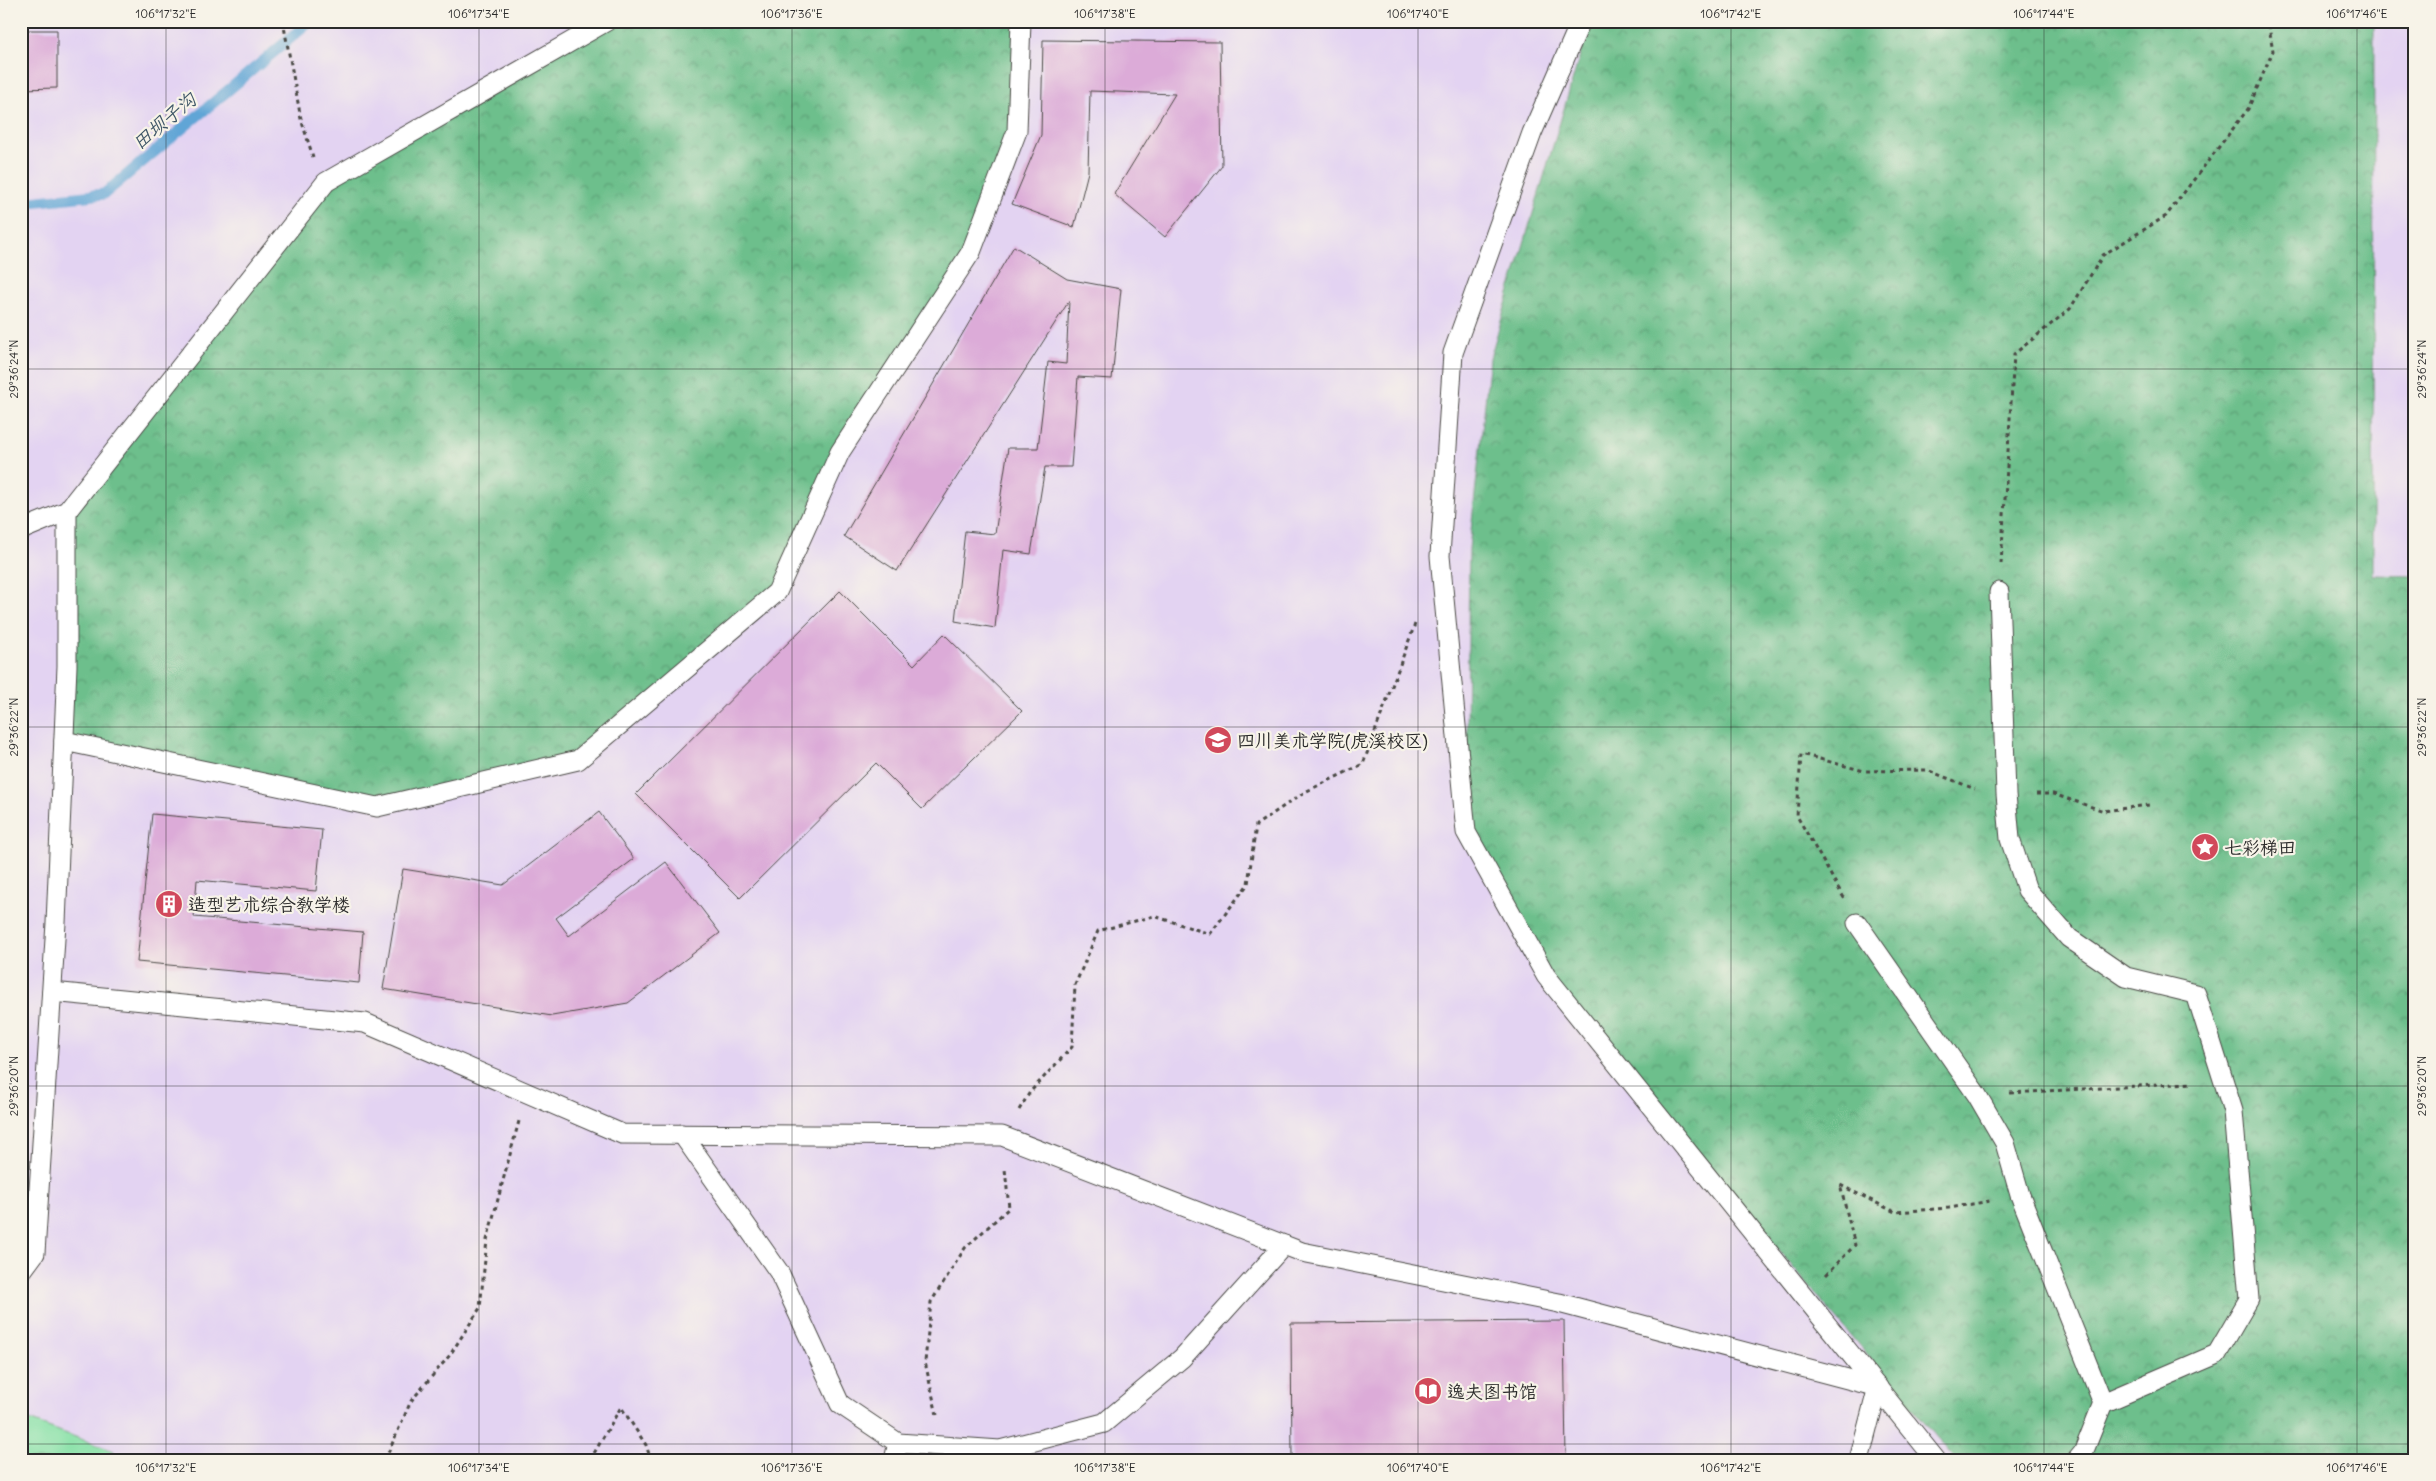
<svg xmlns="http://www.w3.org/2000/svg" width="2436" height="1481" font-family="Delius,'LXGW WenKai TC',sans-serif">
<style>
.built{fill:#e3d3f2}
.forest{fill:url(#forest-crowns);stroke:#4c755c}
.pitch{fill:#87e1a7;stroke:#598669}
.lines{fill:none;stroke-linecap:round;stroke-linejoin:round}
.stream{stroke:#61a5d6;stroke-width:11}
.building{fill:#dcabd8}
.service-casing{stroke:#494844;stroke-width:21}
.path{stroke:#494844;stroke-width:3;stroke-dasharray:4 4;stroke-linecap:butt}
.service{stroke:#fff;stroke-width:19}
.ticks{fill:none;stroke:#2b2b2b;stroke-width:1;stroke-opacity:0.45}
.labels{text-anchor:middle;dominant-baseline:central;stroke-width:4.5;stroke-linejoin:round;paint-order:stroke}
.poi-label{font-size:18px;fill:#2b2b2b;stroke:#f7f3e8;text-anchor:start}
.water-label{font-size:19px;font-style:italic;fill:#3e5667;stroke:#f7f3e8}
.neatline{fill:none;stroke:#2b2b2b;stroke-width:2}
.ticks-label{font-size:12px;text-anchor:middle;fill:#2b2b2b}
</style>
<defs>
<pattern id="forest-crowns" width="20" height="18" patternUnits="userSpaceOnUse" patternTransform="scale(1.25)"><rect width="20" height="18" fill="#6dbf8c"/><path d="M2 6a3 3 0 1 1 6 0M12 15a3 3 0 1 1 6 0" fill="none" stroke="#5a9b73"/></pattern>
</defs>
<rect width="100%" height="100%" fill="#f7f3e8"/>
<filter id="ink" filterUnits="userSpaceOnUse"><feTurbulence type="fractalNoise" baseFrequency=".02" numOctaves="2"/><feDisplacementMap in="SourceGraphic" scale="10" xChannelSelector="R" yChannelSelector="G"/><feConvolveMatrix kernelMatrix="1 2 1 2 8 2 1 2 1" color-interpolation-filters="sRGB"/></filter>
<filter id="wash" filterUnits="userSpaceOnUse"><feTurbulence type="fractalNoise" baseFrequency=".0096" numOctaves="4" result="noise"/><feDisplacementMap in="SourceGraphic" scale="20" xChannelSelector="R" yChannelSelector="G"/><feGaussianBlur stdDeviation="1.12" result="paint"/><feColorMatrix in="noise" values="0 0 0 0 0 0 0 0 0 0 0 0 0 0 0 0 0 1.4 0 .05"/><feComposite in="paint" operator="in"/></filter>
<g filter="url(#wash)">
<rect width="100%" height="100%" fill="#f0ebd5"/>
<!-- built -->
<rect class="built" x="21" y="21" width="2394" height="1439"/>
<!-- forest -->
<g class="forest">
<path d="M607 21H1021L1017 131 971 252 840 452 777 592 578 760 377 807 64 742 67 511 326 182Z"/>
<path d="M1590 21H2374L2373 575 2415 576V1460H1956L1563 996 1466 832 1469 549 1490 358Z"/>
</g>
<!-- pitch -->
<path class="pitch" d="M26 1419 114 1451 110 1460H21V1428Z"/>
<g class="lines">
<!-- stream -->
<path class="stream" d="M21 203 104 194 311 21"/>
</g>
<g id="blocks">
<!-- building -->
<g class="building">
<path d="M21 30H57V88L21 89Z"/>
<path d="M1043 40 1220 42 1222 166 1165 237 1114 194 1175 94 1090 91 1088 172 1074 227 1012 204 1041 135Z"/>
<path d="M1014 246 1067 279 1121 289 1112 379 1078 377 1071 467H1045L1031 554 1003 550 995 628 955 621 965 531 995 534 1008 448H1038L1048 362 1066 364 1069 301 897 571 844 536Z"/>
<path d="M840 591 914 665 944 634 1022 711 922 809 876 763 740 898 636 794Z"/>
<path d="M599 812 634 859 556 918 569 936 666 862 720 933 628 1003 552 1016 383 989 403 869 503 885Z"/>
<path d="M152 814 322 830 316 891 197 880 194 917 363 932 359 983 137 962Z"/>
<path d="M1564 1321 1566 1460H1292L1291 1323Z"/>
</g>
</g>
</g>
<g filter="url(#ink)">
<use href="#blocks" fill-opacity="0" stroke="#494844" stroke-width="1"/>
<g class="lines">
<!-- service casing -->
<g class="service-casing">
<g id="service">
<path d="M1581 21 1532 133 1453 353 1440 556 1466 832 1546 976 1936 1460"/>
<path d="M21 530 67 511 326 182 607 21"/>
<path d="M1999 592 2006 794 2010 839 2027 890 2069 938 2126 977 2196 994 2233 1111 2249 1299 2217 1354 2103 1403 2083 1453 2077 1460"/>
<path d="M64 741 377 807 578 760 777 592 840 452 971 252 1017 131 1021 21"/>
<path d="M1857 923 1977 1095 2005 1143 2020 1195 2103 1403"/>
<path d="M52 992 365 1023 622 1134 1002 1136 1302 1252 1559 1303 1878 1387 1859 1460"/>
<path d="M682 1134 779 1272 840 1404 898 1443 1000 1450 1104 1423 1182 1358 1284 1245"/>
<path d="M21 1272 35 1253 56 923 67 666V511"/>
<path d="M894 1460 898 1443"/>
</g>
</g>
<!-- path -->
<g class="path">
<path d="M283 21 301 119 313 157"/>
<path d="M2001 564 2014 354 2070 309 2103 255 2166 216 2248 109 2273 51 2268 21"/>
<path d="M2036 794H2053L2104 811 2149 805"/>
<path d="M1844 898 1797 816 1801 754 1864 771 1927 770 1975 789"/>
<path d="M2010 1093 2193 1083"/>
<path d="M1019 1110 1030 1092 1072 1047 1075 985 1098 931 1154 916 1210 934 1248 884 1256 825 1305 792 1363 764 1415 624"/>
<path d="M1826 1275 1855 1245 1840 1185 1895 1212 1949 1208 1990 1201"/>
<path d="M937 1415 925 1362 931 1302 965 1248 1009 1208 1005 1169"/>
<path d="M385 1460 411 1401 450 1355 480 1308 487 1240 519 1121"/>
<path d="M590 1460 621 1407 646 1445 651 1460"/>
</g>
<!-- service -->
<use href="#service" class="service"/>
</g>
</g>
<!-- ticks -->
<path class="ticks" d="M166 21V1460M479 21V1460M792 21V1460M1105 21V1460M1418 21V1460M1731 21V1460M2044 21V1460M2357 21V1460M21 369H2415M21 727H2415M21 1086H2415M21 1444H2415"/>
<!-- icons -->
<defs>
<g id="university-disc" transform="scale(1.4375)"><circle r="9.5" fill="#d1495b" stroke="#f7f3e8"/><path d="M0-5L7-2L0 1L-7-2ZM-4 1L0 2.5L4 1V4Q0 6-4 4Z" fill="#fff"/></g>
<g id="sight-disc" transform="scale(1.4375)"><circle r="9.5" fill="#d1495b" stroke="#f7f3e8"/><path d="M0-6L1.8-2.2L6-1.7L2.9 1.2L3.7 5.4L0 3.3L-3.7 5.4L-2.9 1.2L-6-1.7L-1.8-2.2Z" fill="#fff"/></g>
<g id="building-disc" transform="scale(1.4375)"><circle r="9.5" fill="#d1495b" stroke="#f7f3e8"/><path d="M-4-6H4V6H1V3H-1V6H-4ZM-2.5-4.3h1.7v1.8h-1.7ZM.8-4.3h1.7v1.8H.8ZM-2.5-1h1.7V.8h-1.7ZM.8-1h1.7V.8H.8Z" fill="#fff"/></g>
<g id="library-disc" transform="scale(1.4375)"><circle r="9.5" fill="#d1495b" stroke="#f7f3e8"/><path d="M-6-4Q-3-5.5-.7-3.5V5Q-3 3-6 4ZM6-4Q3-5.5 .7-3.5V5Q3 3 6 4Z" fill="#fff"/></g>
</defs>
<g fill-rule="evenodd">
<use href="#university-disc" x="1218" y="740"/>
<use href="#sight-disc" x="2205" y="847"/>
<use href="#building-disc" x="169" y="904"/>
<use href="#library-disc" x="1428" y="1391"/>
</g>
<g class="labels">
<!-- poi labels -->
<g class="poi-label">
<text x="1237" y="740">四川美术学院(虎溪校区)</text>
<text x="2224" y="847">七彩梯田</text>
<text x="188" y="904">造型艺术综合教学楼</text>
<text x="1447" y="1391">逸夫图书馆</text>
</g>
<!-- water labels -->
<g class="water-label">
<text transform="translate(164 121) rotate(-40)">田坝子沟</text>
</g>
</g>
<!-- margin -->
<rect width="2436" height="1481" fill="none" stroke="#f7f3e8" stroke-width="55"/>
<rect x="28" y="28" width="2380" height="1426" class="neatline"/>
<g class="ticks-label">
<text x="166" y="18">106°17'32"E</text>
<text x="479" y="18">106°17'34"E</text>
<text x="792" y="18">106°17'36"E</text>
<text x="1105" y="18">106°17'38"E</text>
<text x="1418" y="18">106°17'40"E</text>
<text x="1731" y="18">106°17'42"E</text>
<text x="2044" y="18">106°17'44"E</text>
<text x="2357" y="18">106°17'46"E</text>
<text transform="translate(14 369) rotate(-90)" y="4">29°36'24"N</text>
<text transform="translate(2422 369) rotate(-90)" y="4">29°36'24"N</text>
<text transform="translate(14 727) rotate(-90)" y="4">29°36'22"N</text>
<text transform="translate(2422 727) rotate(-90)" y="4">29°36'22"N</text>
<text transform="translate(14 1086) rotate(-90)" y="4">29°36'20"N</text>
<text transform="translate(2422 1086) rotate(-90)" y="4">29°36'20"N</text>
<text x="166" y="1472">106°17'32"E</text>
<text x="479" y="1472">106°17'34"E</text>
<text x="792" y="1472">106°17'36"E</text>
<text x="1105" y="1472">106°17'38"E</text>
<text x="1418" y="1472">106°17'40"E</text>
<text x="1731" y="1472">106°17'42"E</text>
<text x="2044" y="1472">106°17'44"E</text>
<text x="2357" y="1472">106°17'46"E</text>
</g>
</svg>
